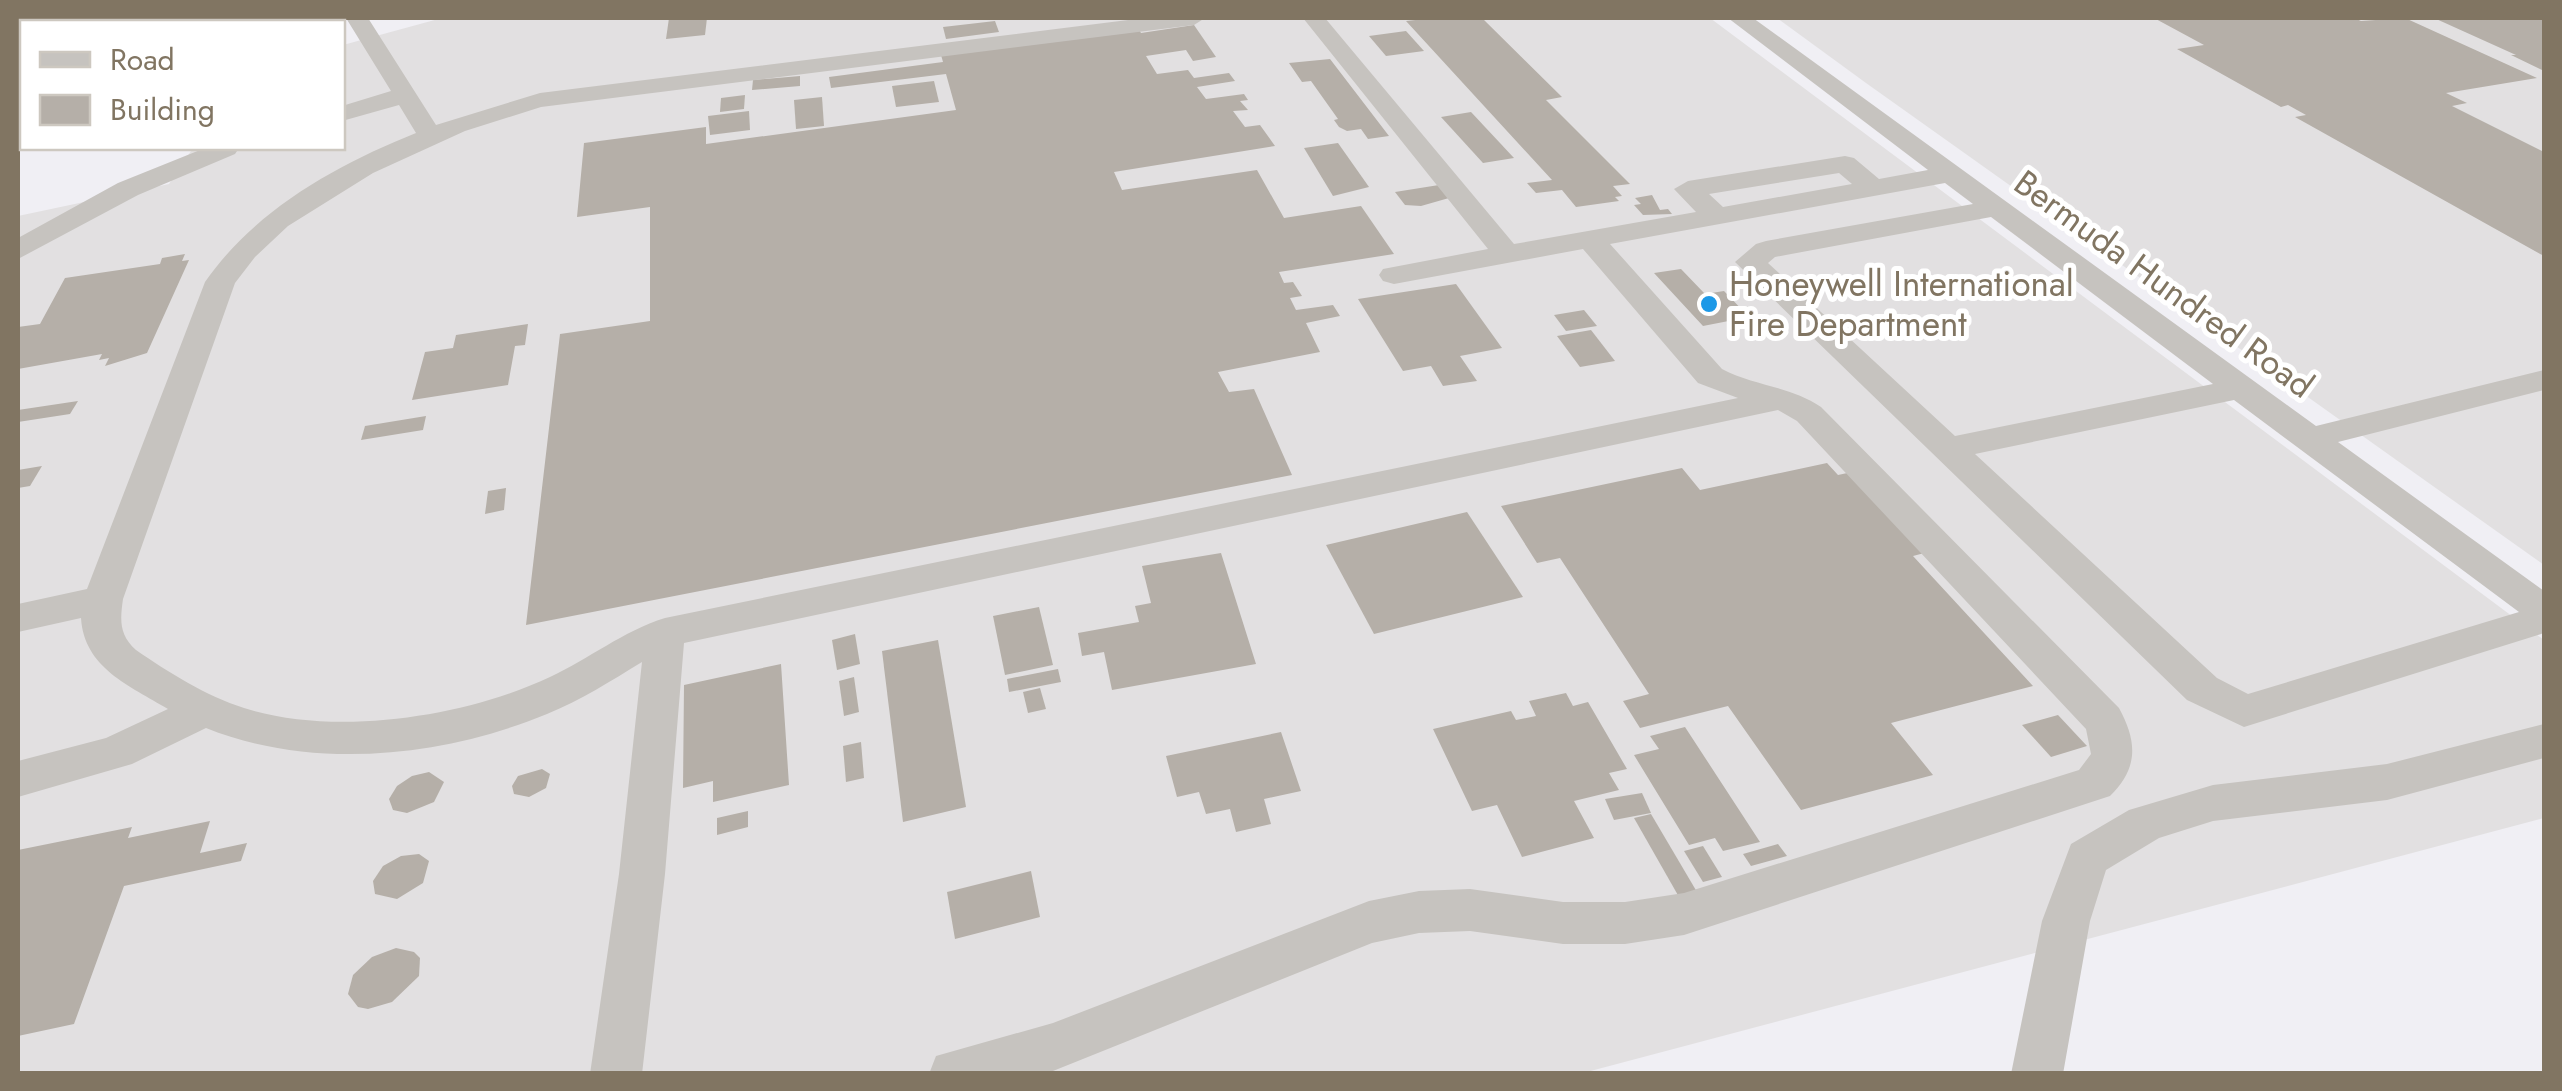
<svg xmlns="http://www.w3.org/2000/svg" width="2562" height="1091" font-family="Jost,sans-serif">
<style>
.built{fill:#e2e0e1}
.building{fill:#b5afa8}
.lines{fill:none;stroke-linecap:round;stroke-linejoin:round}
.minor{fill:#c6c3bf;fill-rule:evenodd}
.poi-dot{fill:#1d99e7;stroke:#fff;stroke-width:4}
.labels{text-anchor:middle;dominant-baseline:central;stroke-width:10;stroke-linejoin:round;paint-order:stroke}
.poi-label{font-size:35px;fill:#817562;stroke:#fff;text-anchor:start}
.street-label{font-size:35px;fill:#817562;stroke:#fff}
</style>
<rect width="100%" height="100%" fill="#f0eff4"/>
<!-- built -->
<g class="built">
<path d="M442 18H1710L2544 640V818L1583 1073H18V216L169 184 193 148H342L343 45Z"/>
<path d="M1777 18H2544V565L1866 83Z"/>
</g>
<!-- building -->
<g class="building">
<path d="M669 18H707L705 35 666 39Z"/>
<path d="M1434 18H1482L1562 97 1546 100 1630 184 1613 186 1622 196 1615 197 1619 201 1576 207 1562 190 1536 193 1527 183 1552 180 1406 21Z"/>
<path d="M2154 18H2354L2361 21 2405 18 2537 78 2446 93 2467 103 2452 106 2544 152V256L2295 117 2306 115 2288 105 2281 107 2177 49 2204 45Z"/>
<path d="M2434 18H2544V71L2511 55H2516Z"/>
<path d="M995 21 999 32 946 39 943 27Z"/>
<path d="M1194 25 1216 57 1193 61 1186 50 1146 56 1157 74 1188 70 1194 78 1229 73 1235 81 1197 87 1206 99 1244 94 1248 100 1240 101 1248 110 1233 111 1245 127 1260 125 1275 146 1114 172 1122 190 1257 170 1284 218 1361 206 1394 254 1279 272 1284 283 1293 282 1302 296 1290 298 1296 310 1333 305 1340 316 1306 323 1320 352 1218 372 1229 392 1254 389 1292 475 526 625 560 334 650 321V207L577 217 584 143 706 127V144L956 110 946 74 831 88 829 77 943 62 941 55 1138 28 1141 33Z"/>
<path d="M1406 31 1424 51 1386 56 1369 36Z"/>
<path d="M1330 59 1389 136 1368 139 1361 129 1347 131 1339 127 1334 120 1338 119 1311 81 1302 82 1289 63Z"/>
<path d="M800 76V86L752 90 753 80Z"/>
<path d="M934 81 939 102 896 107 892 86Z"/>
<path d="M745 95 744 109 720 112 721 98Z"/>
<path d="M822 97 824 126 796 129 794 100Z"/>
<path d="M749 111 750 130 710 135 708 116Z"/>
<path d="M1471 112 1514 158 1483 163 1441 117Z"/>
<path d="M1338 143 1369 187 1333 196 1304 148Z"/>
<path d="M1439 185 1449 198 1421 206 1405 205 1395 192Z"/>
<path d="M1652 195 1660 210 1668 209 1672 214 1643 215 1634 205 1641 204 1635 198Z"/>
<path d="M185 254 182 261 189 260 147 353 105 366 109 358 99 360 102 354 18 369V327L40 324 65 278 160 264 162 258Z"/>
<path d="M1681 269 1705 294 1724 291 1749 317 1703 326 1654 273Z"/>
<path d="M1456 284 1502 348 1460 356 1477 381 1443 386 1431 366 1403 371 1358 299Z"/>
<path d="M1584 310 1597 326 1566 331 1554 315Z"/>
<path d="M528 324 525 345 515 346 508 385 412 400 425 352 453 348 456 335Z"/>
<path d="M1591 330 1615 361 1580 367 1557 336Z"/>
<path d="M78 401 70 414 18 422V410Z"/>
<path d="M426 416 423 430 361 440 365 426Z"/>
<path d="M1827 463 1838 475 1852 472 1928 552 1913 556 2033 686 1891 723 1933 775 1801 810 1728 706 1640 728 1623 701 1649 694 1560 558 1537 563 1501 506 1682 468 1700 490Z"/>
<path d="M42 466 30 486 18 488V470Z"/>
<path d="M506 488 504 510 485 514 488 491Z"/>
<path d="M1467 512 1523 597 1374 634 1326 545Z"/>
<path d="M1221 553 1256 664 1112 690 1104 652 1082 656 1078 633 1139 622 1135 606 1151 603 1142 566Z"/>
<path d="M1039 607 1053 665 1005 675 993 616Z"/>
<path d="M855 634 860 664 837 670 832 640Z"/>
<path d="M938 640 966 807 903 822 882 651Z"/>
<path d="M781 664 789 785 713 802V781L683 788 684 685Z"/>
<path d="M1058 669 1061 682 1009 692 1007 679Z"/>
<path d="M854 677 859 712 844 716 839 681Z"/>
<path d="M1040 688 1046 709 1028 713 1023 692Z"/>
<path d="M1566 693 1573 706 1588 702 1627 769 1609 773 1619 790 1574 801 1594 838 1522 857 1497 805 1472 811 1433 729 1511 711 1516 720 1536 716 1529 701Z"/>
<path d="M2058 715 2087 746 2051 757 2022 725Z"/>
<path d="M1685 727 1760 842 1723 851 1715 838 1689 845 1634 755 1659 749 1650 736Z"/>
<path d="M1281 732 1301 791 1264 799 1271 824 1236 832 1230 809 1206 814 1199 792 1177 797 1166 756Z"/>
<path d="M861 742 864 778 846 782 843 746Z"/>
<path d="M542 769 550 774 546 788 529 797 514 794 512 786 518 776Z"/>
<path d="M429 772 444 782 434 802 407 813 393 810 389 799 397 786 412 776Z"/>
<path d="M1642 793 1651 813 1614 820 1605 799Z"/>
<path d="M748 811V827L717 835V818Z"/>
<path d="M1651 814 1697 892 1679 897 1634 818Z"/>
<path d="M210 821 200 853 247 843 241 861 124 886 74 1024 18 1036V850L132 827 128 838Z"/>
<path d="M1778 844 1787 856 1751 866 1743 854Z"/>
<path d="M1703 846 1722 877 1703 882 1684 851Z"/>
<path d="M419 854 429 861 423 883 397 899 375 894 373 881 383 866 401 856Z"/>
<path d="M1031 871 1040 917 955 939 947 892Z"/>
<path d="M396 948 414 952 420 958 419 976 392 1002 368 1009 358 1007 348 994 353 975 372 957Z"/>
</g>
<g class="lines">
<!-- minor -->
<g class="minor">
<path d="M346 18H368L436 125 540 93 1144 18H1205L1194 25 541 107 465 131 373 173 288 226 255 257 235 283 123 599C120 620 119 635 136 650 168 672 206 696 244 708 335 737 465 717 550 677 589 659 623 631 665 618L1738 398 1698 383 1583 249 1394 284 1383 281 1379 275 1383 269 1488 249 1303 18H1325L1514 244 1696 212 1674 189 1688 181 1845 156 1854 158 1879 179 1928 170 1728 18H1753L2316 426 2544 370V390L2338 442 2544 591V633L2244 727 2187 700 1735 262 1756 244 1766 241 1973 204 1945 183 1610 244 1722 369C1754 386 1790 386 1821 407L2119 708C2137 741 2139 768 2110 796L1684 935 1625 944H1563L1470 931 1419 933 1372 943 1053 1071 929 1074 936 1056 1053 1023 1369 901 1419 891 1470 889 1563 902H1625L1684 893 2079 770 2091 754 2086 729 1797 421 1778 410 684 643 665 874 642 1074H590L619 874 642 662C611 681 581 700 547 714 443 757 313 771 206 728L132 764 18 797V761L106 738 168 709C130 686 84 668 81 618L18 632V604L87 589 205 282C255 210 336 165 416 133L399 105 342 121V106L391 91ZM1839 173 1852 184 1723 207 1709 194ZM1991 217 2213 384 1955 436 1768 263 1775 257ZM2234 400 2519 612 2248 694 2217 678 1975 454Z"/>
<path d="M205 148H239L235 154 138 195 18 259V238L118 183Z"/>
<path d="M2544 724V758L2387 800 2213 821 2159 838 2106 870 2090 921 2063 1074H2011L2042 921 2071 844 2129 810 2213 785 2387 764Z"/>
</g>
</g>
<!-- markers -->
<circle class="poi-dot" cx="1709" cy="304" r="10"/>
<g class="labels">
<!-- poi labels -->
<g class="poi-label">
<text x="1729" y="284">Honeywell International<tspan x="1729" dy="40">Fire Department</tspan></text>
</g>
<!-- street labels -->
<g class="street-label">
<text transform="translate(2164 284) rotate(36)">Bermuda Hundred Road</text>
</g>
</g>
<!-- border -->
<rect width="2562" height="1091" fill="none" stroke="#817562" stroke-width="40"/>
<!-- legend -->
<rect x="20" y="20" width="325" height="130" fill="#ffffff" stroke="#cdc8c0" stroke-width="2.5"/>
<rect x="40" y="52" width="50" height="15" fill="#c6c3bf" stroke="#cdc8c0" stroke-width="2.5"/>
<text x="110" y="70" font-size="30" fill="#817562">Road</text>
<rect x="40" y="95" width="50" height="30" fill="#b5afa8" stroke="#cdc8c0" stroke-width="2.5"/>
<text x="110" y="120" font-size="30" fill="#817562">Building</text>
</svg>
